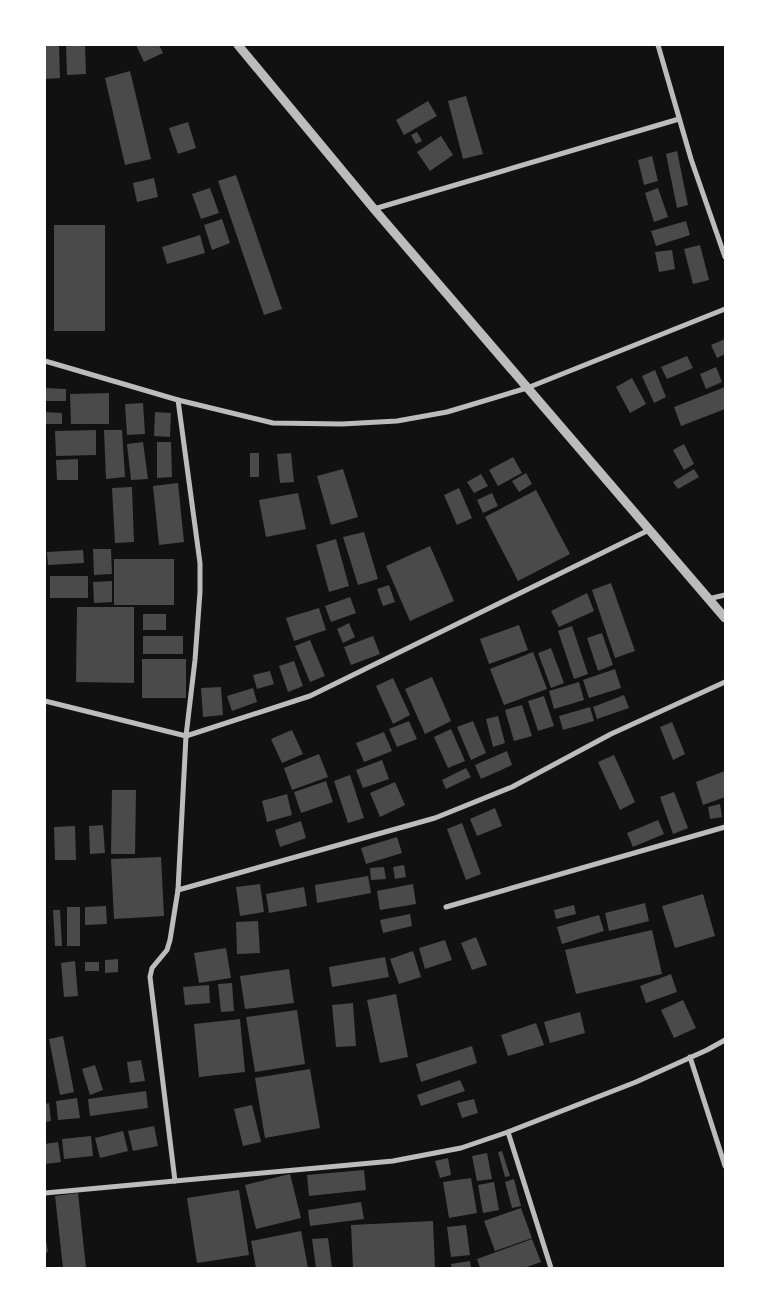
<svg xmlns="http://www.w3.org/2000/svg" width="770" height="1313" font-family="'Public Sans',sans-serif">
<style>
.building{fill:#4a4a4a}
.lines{fill:none;stroke-linecap:round;stroke-linejoin:round}
.minor{stroke:#bcbcbc;stroke-width:5}
.tertiary{stroke:#bcbcbc;stroke-width:9}
</style>
<rect width="100%" height="100%" fill="#111"/>
<!-- building -->
<g class="building">
<path d="M45 45H59L60 78 45 79Z"/>
<path d="M66 45H85L86 74 67 75Z"/>
<path d="M136 45H159L163 53 144 62Z"/>
<path d="M130 71 151 159 125 165 105 78Z"/>
<path d="M466 96 483 154 463 159 448 101Z"/>
<path d="M428 101 437 116 404 135 396 120Z"/>
<path d="M188 122 196 148 178 154 169 128Z"/>
<path d="M417 132 422 141 416 144 411 135Z"/>
<path d="M441 136 453 155 430 171 417 152Z"/>
<path d="M677 151 688 205 677 208 666 154Z"/>
<path d="M652 156 658 181 644 185 638 160Z"/>
<path d="M236 175 282 309 264 315 218 181Z"/>
<path d="M154 178 158 197 137 202 133 183Z"/>
<path d="M210 188 219 213 201 219 192 194Z"/>
<path d="M658 188 668 217 654 222 645 193Z"/>
<path d="M222 219 230 243 212 250 204 225Z"/>
<path d="M686 221 690 235 656 246 651 231Z"/>
<rect x="54" y="225" width="51" height="106"/>
<path d="M200 235 205 253 167 264 162 247Z"/>
<path d="M700 245 709 280 693 284 684 249Z"/>
<path d="M672 250 675 269 659 272 655 252Z"/>
<path d="M725 339V354L717 358 711 345Z"/>
<path d="M687 356 693 368 667 379 661 367Z"/>
<path d="M716 367 722 382 706 389 700 374Z"/>
<path d="M655 370 666 397 654 403 642 376Z"/>
<path d="M632 378 646 404 630 413 616 387Z"/>
<path d="M725 387V409L681 426 674 407Z"/>
<path d="M45 388 66 389V401H45Z"/>
<path d="M109 393V424H71L70 394Z"/>
<path d="M143 403 145 434 127 435 125 404Z"/>
<path d="M45 412 62 413V424H45Z"/>
<path d="M155 412 171 413 170 437 154 436Z"/>
<path d="M96 430V455L56 456 55 431Z"/>
<path d="M104 430H122L125 477 106 479Z"/>
<path d="M143 442 148 479 131 480 127 444Z"/>
<path d="M157 442H171L172 477 157 478Z"/>
<path d="M684 444 694 464 684 470 673 450Z"/>
<rect x="250" y="453" width="9" height="24"/>
<path d="M291 453 294 482 280 483 277 454Z"/>
<path d="M513 457 522 473 498 486 489 470Z"/>
<path d="M78 459V480H57L56 460Z"/>
<path d="M343 469 358 517 331 525 317 476Z"/>
<path d="M694 469 699 477 678 489 673 482Z"/>
<path d="M526 473 532 484 519 492 512 481Z"/>
<path d="M481 474 488 486 474 493 467 482Z"/>
<path d="M178 483 184 542 159 545 153 486Z"/>
<path d="M132 487 134 542 115 543 112 488Z"/>
<path d="M459 488 472 518 457 525 444 495Z"/>
<path d="M536 490 570 554 518 581 485 517Z"/>
<path d="M298 493 306 529 266 537 259 500Z"/>
<path d="M492 493 498 506 483 513 477 500Z"/>
<path d="M364 532 378 579 358 585 343 537Z"/>
<path d="M336 539 349 586 329 592 316 545Z"/>
<path d="M430 546 454 601 410 621 386 566Z"/>
<path d="M93 549H111L112 574 94 575Z"/>
<path d="M83 550 84 563 48 565 47 552Z"/>
<rect x="114" y="559" width="60" height="46"/>
<rect x="50" y="576" width="38" height="22"/>
<path d="M112 581V602L94 603 93 582Z"/>
<path d="M611 583 635 651 615 658 592 590Z"/>
<path d="M389 585 395 602 383 606 377 589Z"/>
<path d="M587 593 594 611 559 627 551 611Z"/>
<path d="M350 597 356 613 331 622 325 606Z"/>
<path d="M77 607H134V683L76 682Z"/>
<path d="M319 608 326 630 294 641 286 618Z"/>
<rect x="143" y="614" width="23" height="16"/>
<path d="M349 623 355 637 343 643 337 629Z"/>
<path d="M519 625 528 650 489 664 480 639Z"/>
<path d="M572 626 588 674 574 679 558 631Z"/>
<path d="M602 633 613 665 598 671 587 638Z"/>
<rect x="143" y="636" width="40" height="18"/>
<path d="M373 636 380 654 351 665 344 647Z"/>
<path d="M310 640 325 676 310 682 295 646Z"/>
<path d="M551 648 564 683 551 688 538 653Z"/>
<path d="M533 652 547 689 504 705 490 669Z"/>
<rect x="142" y="659" width="44" height="39"/>
<path d="M294 661 303 686 288 692 279 666Z"/>
<path d="M615 669 621 688 589 698 583 680Z"/>
<path d="M270 671 274 684 257 689 253 675Z"/>
<path d="M432 677 451 721 425 734 405 689Z"/>
<path d="M393 678 410 715 393 724 376 686Z"/>
<path d="M579 682 584 700 554 709 549 691Z"/>
<path d="M221 687 223 715 203 717 201 688Z"/>
<path d="M253 688 257 702 232 711 227 696Z"/>
<path d="M624 695 629 708 597 719 593 707Z"/>
<path d="M544 696 554 726 538 731 528 701Z"/>
<path d="M522 705 532 736 514 741 505 710Z"/>
<path d="M590 707 594 721 563 730 559 716Z"/>
<path d="M498 716 505 743 493 747 486 719Z"/>
<path d="M409 721 417 739 397 747 389 729Z"/>
<path d="M473 721 486 753 471 760 457 727Z"/>
<path d="M672 722 685 754 673 760 660 727Z"/>
<path d="M451 729 465 761 448 768 434 737Z"/>
<path d="M292 730 303 754 282 763 271 739Z"/>
<path d="M384 732 392 751 364 762 356 743Z"/>
<path d="M507 751 512 765 481 779 475 765Z"/>
<path d="M319 754 328 777 292 790 284 768Z"/>
<path d="M614 755 635 802 620 810 598 762Z"/>
<path d="M382 760 389 779 363 788 356 770Z"/>
<path d="M466 768 471 777 446 789 442 780Z"/>
<path d="M725 771V797L703 805 696 782Z"/>
<path d="M350 775 364 818 348 823 334 781Z"/>
<path d="M326 781 333 802 301 813 294 792Z"/>
<path d="M395 782 405 805 380 817 370 793Z"/>
<path d="M112 790H136L135 854H111Z"/>
<path d="M674 792 688 828 673 834 660 797Z"/>
<path d="M287 794 292 815 267 822 262 801Z"/>
<path d="M720 804 722 817 710 819 708 807Z"/>
<path d="M495 808 502 826 477 836 470 819Z"/>
<path d="M658 820 664 834 633 847 627 833Z"/>
<path d="M301 821 306 838 280 847 275 830Z"/>
<path d="M462 823 481 874 466 880 447 829Z"/>
<path d="M103 825 105 853 90 854 89 826Z"/>
<path d="M75 826 76 860H55L54 827Z"/>
<path d="M397 837 402 853 366 864 361 848Z"/>
<path d="M161 857 164 916 114 919 111 859Z"/>
<path d="M404 865 406 877 395 879 393 867Z"/>
<path d="M384 867 386 879 371 880 370 868Z"/>
<path d="M368 876 371 893 317 903 315 885Z"/>
<path d="M260 884 264 912 240 916 236 887Z"/>
<path d="M413 884 416 904 380 910 377 891Z"/>
<path d="M304 887 307 906 269 913 266 894Z"/>
<path d="M703 894 715 936 675 948 662 906Z"/>
<path d="M645 903 649 921 609 931 605 913Z"/>
<path d="M574 905 576 914 556 919 554 910Z"/>
<path d="M106 906 107 924 85 925V907Z"/>
<rect x="67" y="907" width="13" height="39"/>
<path d="M53 910H60L62 946H55Z"/>
<path d="M410 914 412 926 383 933 380 920Z"/>
<path d="M599 915 604 931 562 944 557 927Z"/>
<path d="M258 921 260 953 237 954 236 922Z"/>
<path d="M652 930 662 974 576 994 565 950Z"/>
<path d="M476 937 487 965 472 970 461 943Z"/>
<path d="M445 940 452 960 425 969 419 948Z"/>
<path d="M226 948 231 978 199 983 194 953Z"/>
<path d="M413 951 421 977 399 984 390 959Z"/>
<path d="M385 957 389 977 332 987 329 967Z"/>
<path d="M118 959V972L105 973V960Z"/>
<path d="M75 961 78 996 64 997 61 963Z"/>
<rect x="85" y="962" width="14" height="9"/>
<path d="M289 969 294 1003 245 1009 240 976Z"/>
<path d="M671 974 677 992 646 1003 640 986Z"/>
<path d="M232 983 234 1011 221 1012 218 984Z"/>
<path d="M209 985 210 1003 185 1005 183 987Z"/>
<path d="M396 994 408 1057 380 1063 367 1000Z"/>
<path d="M683 1000 696 1028 674 1038 661 1010Z"/>
<path d="M353 1003 356 1046 336 1047 332 1005Z"/>
<path d="M297 1010 305 1064 255 1072 246 1017Z"/>
<path d="M580 1012 585 1033 550 1043 544 1022Z"/>
<path d="M240 1019 245 1072 199 1077 194 1024Z"/>
<path d="M536 1023 544 1045 508 1056 501 1035Z"/>
<path d="M63 1036 74 1092 60 1095 49 1039Z"/>
<path d="M472 1046 477 1063 421 1082 416 1064Z"/>
<path d="M141 1060 145 1081 130 1083 127 1062Z"/>
<path d="M95 1065 103 1090 90 1095 82 1069Z"/>
<path d="M310 1069 320 1128 265 1138 255 1078Z"/>
<path d="M460 1080 465 1091 421 1106 417 1095Z"/>
<path d="M146 1091 148 1108 90 1116 88 1099Z"/>
<path d="M77 1098 80 1118 58 1120 56 1101Z"/>
<path d="M474 1099 478 1113 462 1118 457 1103Z"/>
<path d="M49 1103 51 1121 45 1122V1104Z"/>
<path d="M252 1105 261 1142 243 1146 234 1109Z"/>
<path d="M154 1126 158 1146 133 1151 128 1131Z"/>
<path d="M123 1131 128 1151 100 1158 95 1138Z"/>
<path d="M91 1136 93 1156 64 1159 62 1139Z"/>
<path d="M58 1142 61 1162 45 1164V1144Z"/>
<path d="M502 1151 510 1176 505 1177 498 1152Z"/>
<path d="M487 1153 492 1179 477 1181 472 1156Z"/>
<path d="M448 1158 451 1175 440 1178 435 1161Z"/>
<path d="M364 1170 366 1190 309 1196 307 1175Z"/>
<path d="M290 1174 301 1218 256 1229 245 1185Z"/>
<path d="M471 1178 477 1213 449 1218 443 1182Z"/>
<path d="M514 1179 521 1206 512 1208 505 1182Z"/>
<path d="M494 1182 499 1210 483 1213 478 1185Z"/>
<path d="M239 1190 249 1255 197 1263 187 1198Z"/>
<path d="M78 1193 86 1268H63L55 1196Z"/>
<path d="M361 1202 364 1219 310 1226 308 1210Z"/>
<path d="M521 1208 532 1238 495 1251 484 1221Z"/>
<path d="M433 1221 435 1268H353L351 1225Z"/>
<path d="M466 1225 470 1255 451 1257 447 1227Z"/>
<path d="M301 1231 308 1268H256L251 1241Z"/>
<path d="M45 1235 48 1252 45 1253Z"/>
<path d="M328 1238 332 1268H316L312 1239Z"/>
<path d="M532 1239 541 1262 524 1268H480L477 1259Z"/>
<path d="M470 1261 471 1268H452L451 1264Z"/>
</g>
<g class="lines">
<!-- minor -->
<g class="minor">
<path d="M658 45 691 159 725 257"/>
<path d="M374 209 679 119"/>
<path d="M45 361 178 400 273 423 342 424 397 421 447 412 527 388 725 309"/>
<path d="M708 599 725 595"/>
<path d="M45 701 186 736 310 696 649 530"/>
<path d="M178 890 435 818 512 787 611 734 725 682"/>
<path d="M446 907 725 827"/>
<path d="M690 1057 725 1166"/>
<path d="M508 1132 551 1268"/>
<path d="M175 1181 150 977 152 968 167 950 170 940 178 890 186 736 195 660 200 592V563L178 400"/>
<path d="M45 1193 393 1161 461 1148 508 1132 636 1082 707 1050 725 1040"/>
</g>
<!-- tertiary -->
<path class="tertiary" d="M238 45 374 209 725 618"/>
</g>
<!-- border -->
<rect width="770" height="1313" fill="none" stroke="#ffffff" stroke-width="92"/>
</svg>
